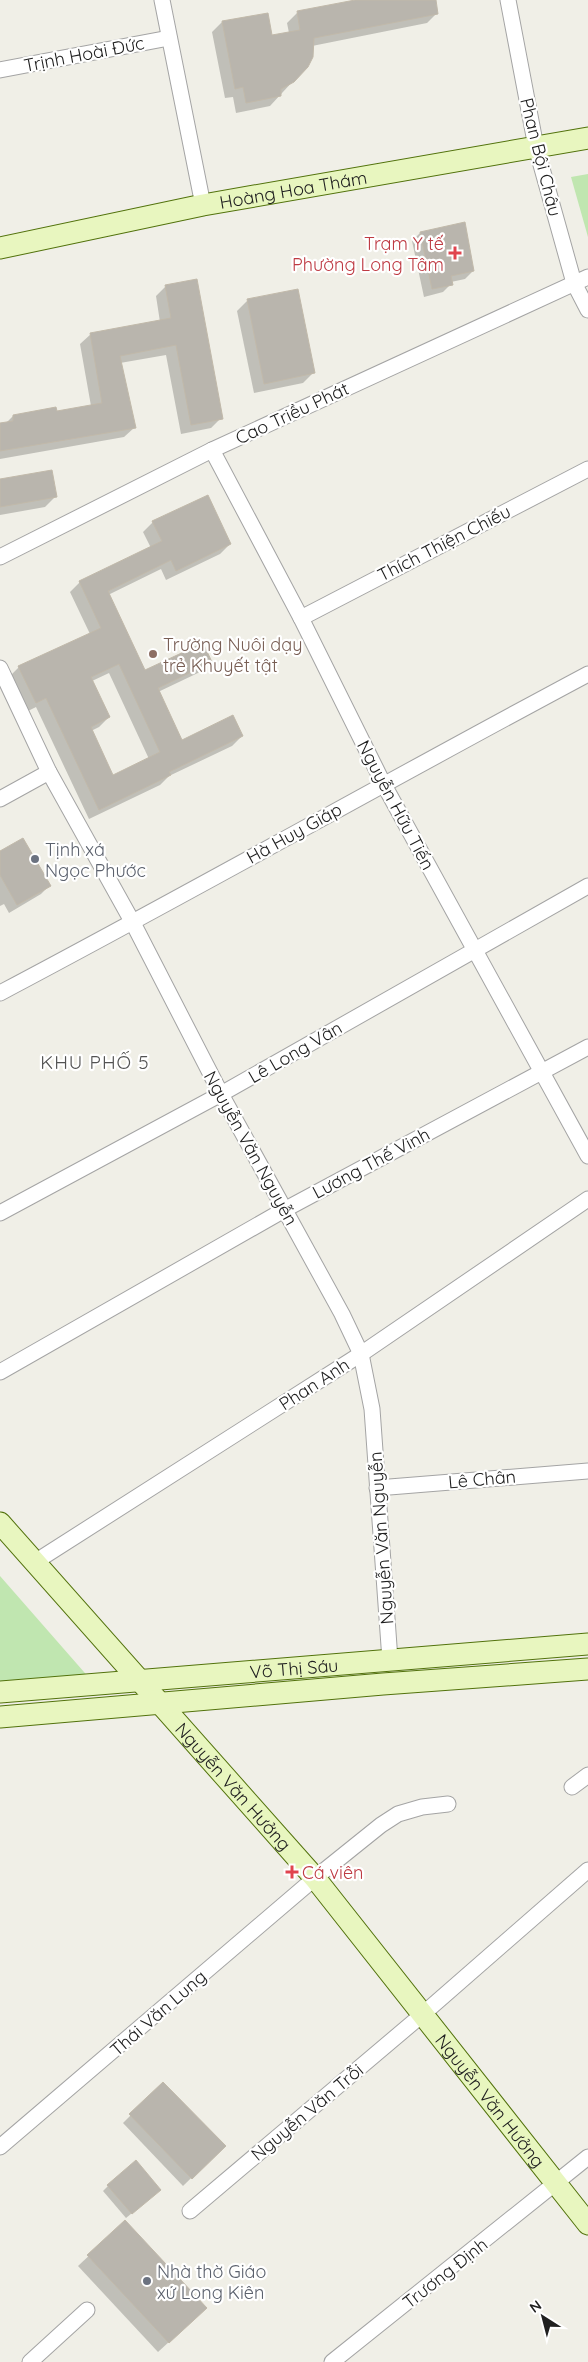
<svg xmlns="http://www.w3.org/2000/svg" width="588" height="2362" font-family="Quicksand,sans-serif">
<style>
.grass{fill:#c0e6b0}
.shadow{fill:#0003;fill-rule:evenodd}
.building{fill:#b9b5ad;stroke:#c1b9aa;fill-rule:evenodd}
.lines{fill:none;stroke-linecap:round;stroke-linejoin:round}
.street-casing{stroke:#a4a4a4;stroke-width:17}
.secondary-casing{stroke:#52720c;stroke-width:23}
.street{stroke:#fff;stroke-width:15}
.secondary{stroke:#e8f6bf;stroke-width:21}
.health-dot{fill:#e0444e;stroke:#fff;stroke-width:2}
.education-dot{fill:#8d6e63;stroke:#fff;stroke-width:2}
.worship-dot{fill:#6b7280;stroke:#fff;stroke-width:2}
.labels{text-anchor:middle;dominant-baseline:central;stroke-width:4.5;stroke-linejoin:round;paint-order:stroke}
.street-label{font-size:18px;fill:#202020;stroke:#fff}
.health-label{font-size:18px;fill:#be3a42;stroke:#fff;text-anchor:end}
.education-label{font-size:18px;fill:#785e54;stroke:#fff;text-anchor:start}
.worship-label{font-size:18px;fill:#5b616d;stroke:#fff;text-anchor:start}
.neighbourhood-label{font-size:19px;letter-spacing:1px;fill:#535353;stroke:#fff}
</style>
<rect width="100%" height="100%" fill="#f0efe7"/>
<!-- grass -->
<g class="grass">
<path d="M588 174V237L571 177Z"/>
<path d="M0 1576 91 1680 0 1685Z"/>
</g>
<!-- shadow -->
<g class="shadow">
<path d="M362 0H434L437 13 427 23 312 46 307 66 270 106 236 113 233 97 225 98 212 32 222 22 271 37 289 33 287 23 297 13Z"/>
<path d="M420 233 473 271 465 279 451 282V284L443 292 424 297 412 241Z"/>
<path d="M166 286 221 418 211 428 181 434 166 355 120 363 135 427 124 437 0 459V424L6 423 13 416 56 413 91 406 80 344 91 334 160 322 156 296Z"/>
<path d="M247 301 313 373 303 383 254 393 237 311Z"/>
<path d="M0 481 56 496 45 507 0 515Z"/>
<path d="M153 522 230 544 220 554 166 580 161 569 108 595 145 672 210 662 200 672 158 692 182 741 242 736 232 746 169 776 160 785 89 819 36 707 26 712 9 677 19 667 90 634 70 592 80 582 151 548 143 532ZM109 673 149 759 113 776 91 731 99 727 109 717 92 681Z"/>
<path d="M0 853 49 886 41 894 9 913 4 904 0 906Z"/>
<path d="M163 2083 224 2146 183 2186 123 2123Z"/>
<path d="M108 2186 154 2195 126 2218 103 2191Z"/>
<path d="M125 2222 195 2318 158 2352 78 2266Z"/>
</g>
<!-- building -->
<g class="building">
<path d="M355 0H436L438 14 314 38 313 57 308 67 294 82 281 89V96L246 103 243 87 235 89 222 21 268 13 272 35 300 30 297 11Z"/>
<path d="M465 222 474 271 451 276 453 285 432 289 420 232Z"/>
<path d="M197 279 223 419 191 425 176 345 120 356 136 428 0 451V423L13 421V415L56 407 57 411 102 403 90 333 171 318 165 285Z"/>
<path d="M298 289 315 373 264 384 247 299Z"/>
<path d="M52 470 57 497 0 507V479Z"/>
<path d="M208 495 231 544 176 571 171 560 108 591 145 670 203 643 212 662 158 688 182 740 233 715 243 736 169 772 171 775 99 810 46 698 36 703 18 666 101 628 79 581 162 541 152 521ZM119 664 160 752 113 775 91 727 110 717 91 677Z"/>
<path d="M23 838 51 886 17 905 0 875V851Z"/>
<path d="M163 2082 226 2146 192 2179 129 2114Z"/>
<path d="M136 2160 161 2190 132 2214 107 2185Z"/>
<path d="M125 2220 207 2308 169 2343 87 2255Z"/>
</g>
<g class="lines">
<!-- street casing -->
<g class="street-casing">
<g id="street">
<path d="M162 0 203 205"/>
<path d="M508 0 536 147 574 283 588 310"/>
<path d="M0 70 169 38"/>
<path d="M212 450 301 618 383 783 588 1156"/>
<path d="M0 557 212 450 588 277"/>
<path d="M301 618 588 469"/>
<path d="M0 668 49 772 133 923 221 1094 342 1314 361 1354 372 1409 390 1660"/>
<path d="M0 799 49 772"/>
<path d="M0 993C197 889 391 779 588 674"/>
<path d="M0 1213 221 1094 588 886"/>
<path d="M0 1372 284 1210 588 1047"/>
<path d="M377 1488 588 1471"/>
<path d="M35 1562 361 1354 588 1199"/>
<path d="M572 1787 588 1775"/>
<path d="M0 2147 315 1878 381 1825 398 1814 422 1807 448 1804"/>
<path d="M190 2211 423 2014 588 1870"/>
<path d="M30 2362 87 2310"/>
<path d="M332 2362 588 2157"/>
</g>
</g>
<!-- secondary casing -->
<g class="secondary-casing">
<g id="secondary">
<path id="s1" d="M0 248 203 205 588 138"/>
<path id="s2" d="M0 1523 315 1878 588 2224"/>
<path id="s3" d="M0 1692 588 1644"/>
<path d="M0 1717 383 1684 588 1669"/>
</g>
</g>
<!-- street -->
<use href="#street" class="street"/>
<!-- secondary -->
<use href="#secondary" class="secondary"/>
</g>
<!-- markers -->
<g class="health-dot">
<path d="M452.5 245.5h5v5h5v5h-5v5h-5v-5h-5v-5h5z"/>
<path d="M289.5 1864.5h5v5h5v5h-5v5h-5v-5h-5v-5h5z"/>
</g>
<circle class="education-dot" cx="153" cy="654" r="5"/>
<g class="worship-dot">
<circle cx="35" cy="859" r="5"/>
<circle cx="147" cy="2281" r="5"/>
</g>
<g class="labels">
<!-- street labels -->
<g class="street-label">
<text transform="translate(84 54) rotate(-11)">Trịnh Hoài Đức</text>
<text transform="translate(541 157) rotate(76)">Phan Bội Châu</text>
<text stroke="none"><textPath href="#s1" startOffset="299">Hoàng Hoa Thám</textPath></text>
<text transform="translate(292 413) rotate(-25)">Cao Triều Phát</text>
<text transform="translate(444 543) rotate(-27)">Thích Thiện Chiếu</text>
<text transform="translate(396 805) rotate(62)">Nguyễn Hữu Tiến</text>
<text transform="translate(294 833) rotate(-29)">Hà Huy Giáp</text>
<text transform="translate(295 1052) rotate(-30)">Lê Long Vân</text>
<text transform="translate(251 1148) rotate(61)">Nguyễn Văn Nguyễn</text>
<text transform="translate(371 1163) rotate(-28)">Lương Thế Vinh</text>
<text transform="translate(314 1384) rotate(-33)">Phan Anh</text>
<text transform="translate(482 1479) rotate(-5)">Lê Chân</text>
<text transform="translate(381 1538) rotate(-94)">Nguyễn Văn Nguyễn</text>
<text stroke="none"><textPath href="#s3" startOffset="295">Võ Thị Sáu</textPath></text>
<text stroke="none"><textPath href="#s2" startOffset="352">Nguyễn Văn Hưởng</textPath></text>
<text transform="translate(158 2013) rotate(-41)">Thái Văn Lung</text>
<text stroke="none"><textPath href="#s2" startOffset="758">Nguyễn Văn Hưởng</textPath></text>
<text transform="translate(307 2112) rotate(-40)">Nguyễn Văn Trỗi</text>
<text transform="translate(445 2273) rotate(-38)">Trương Định</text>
</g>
<!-- health labels -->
<g class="health-label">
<text x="444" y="243">Trạm Y tế<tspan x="444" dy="21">Phường Long Tâm</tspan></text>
<text x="302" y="1872" text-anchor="start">Cá viên</text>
</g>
<!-- education labels -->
<g class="education-label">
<text x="163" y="644">Trường Nuôi dạy<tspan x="163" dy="21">trẻ Khuyết tật</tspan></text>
</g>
<!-- worship labels -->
<g class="worship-label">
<text x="45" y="849">Tịnh xá<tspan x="45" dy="21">Ngọc Phước</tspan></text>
<text x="157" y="2271">Nhà thờ Giáo<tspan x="157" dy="21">xứ Long Kiên</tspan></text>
</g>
<!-- neighbourhood labels -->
<g class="neighbourhood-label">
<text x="95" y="1062">KHU PHỐ 5</text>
</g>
</g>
<!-- north arrow -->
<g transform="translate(543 2317) rotate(324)" stroke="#ffffff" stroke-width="4" paint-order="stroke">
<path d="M0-4L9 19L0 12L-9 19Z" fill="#202020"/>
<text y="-8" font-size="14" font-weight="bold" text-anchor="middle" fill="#202020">N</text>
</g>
</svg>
